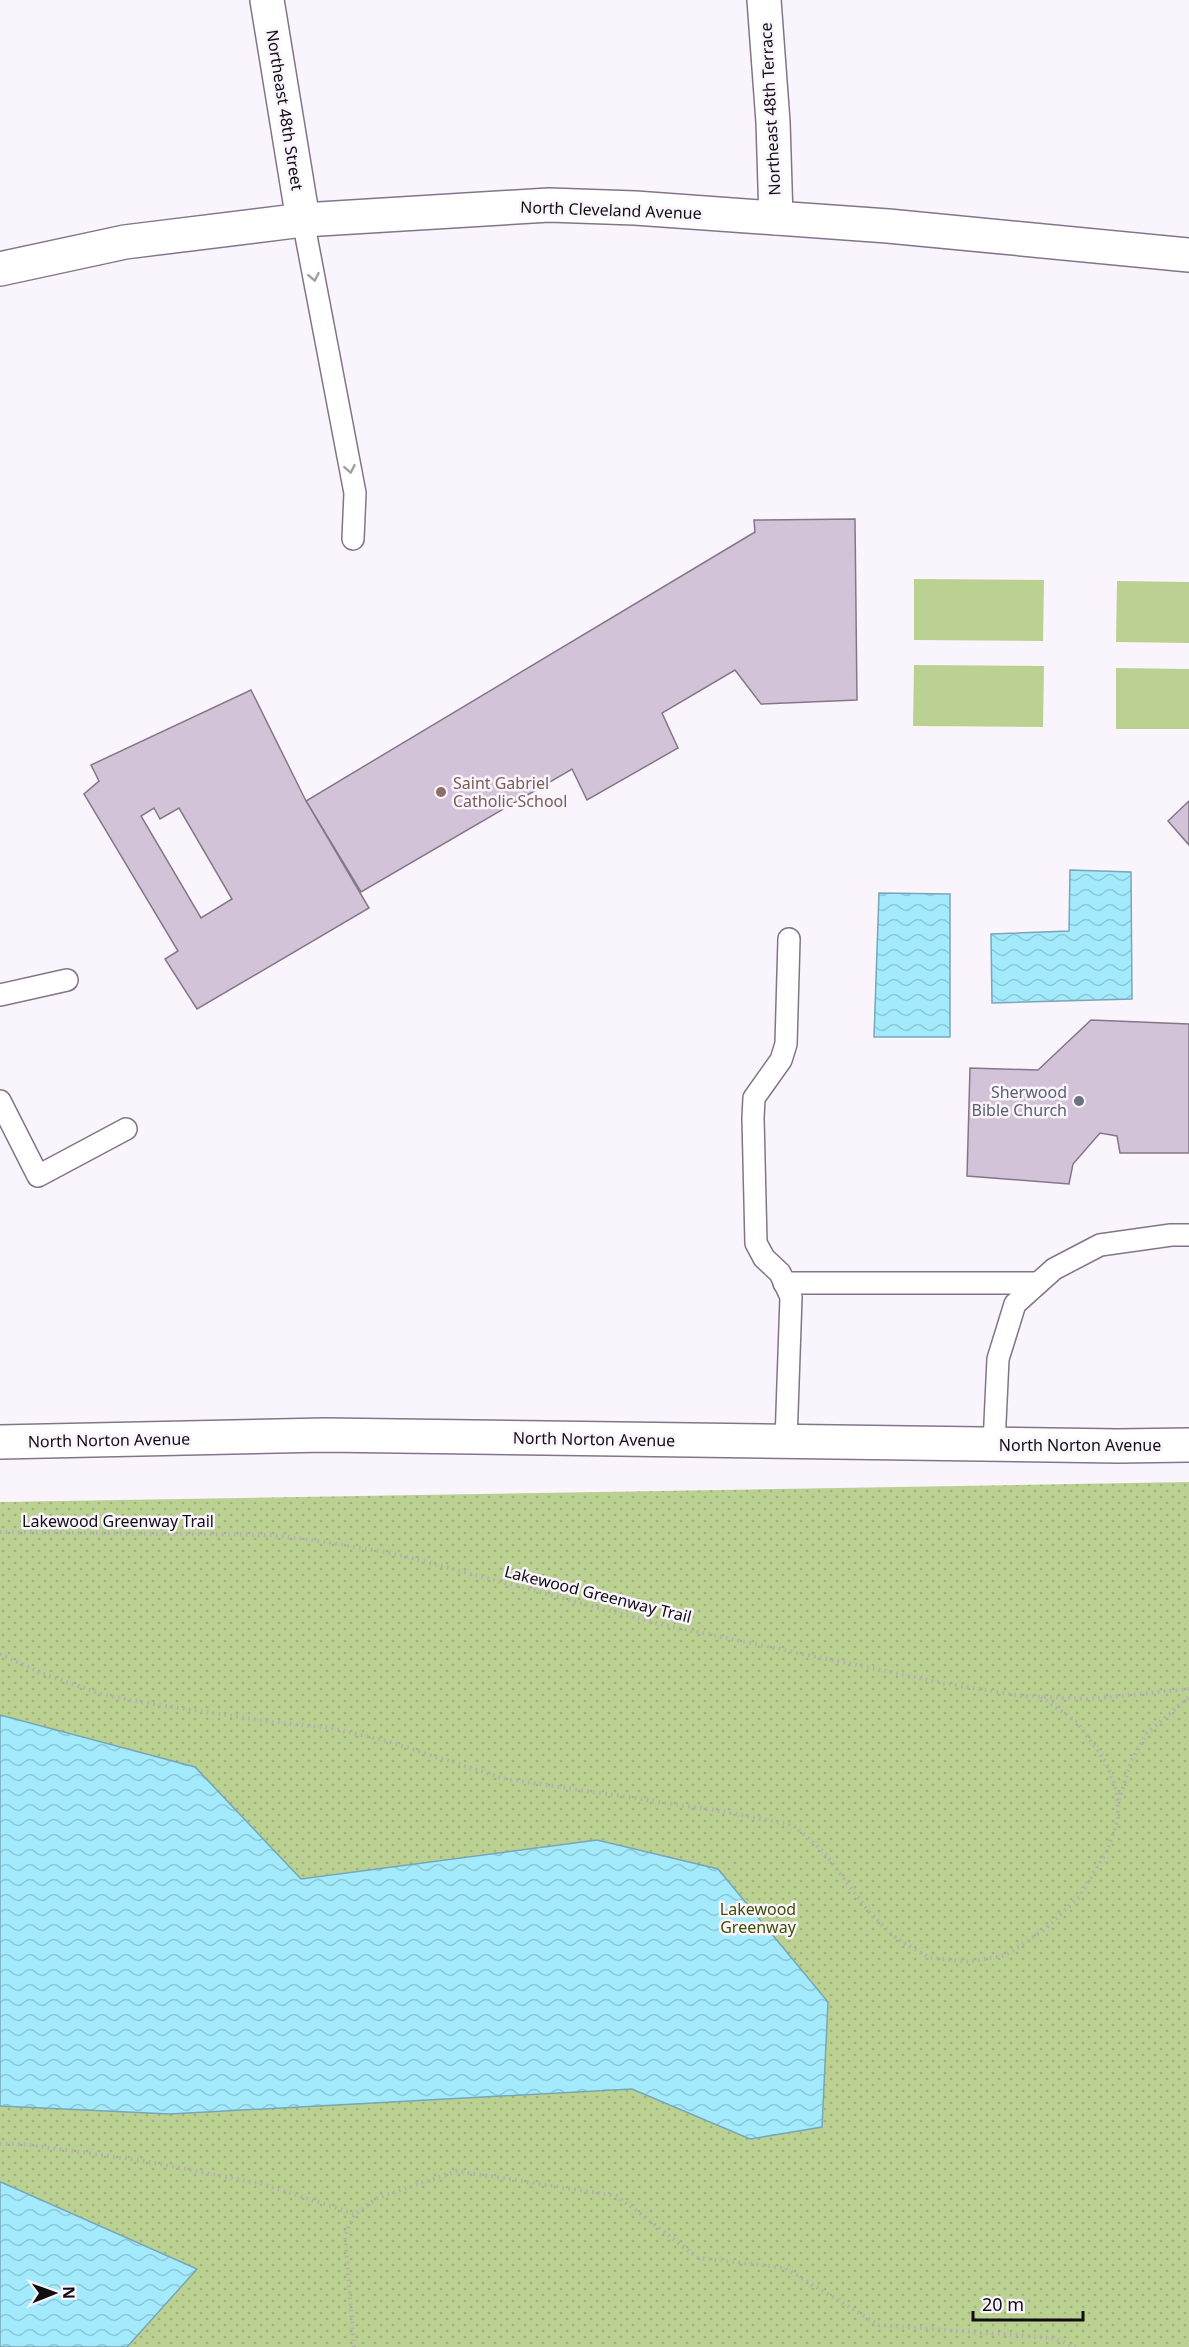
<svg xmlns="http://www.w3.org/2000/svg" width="1189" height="2347" font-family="'Noto Sans',sans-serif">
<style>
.grass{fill:#bad192}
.park{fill:url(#park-dots)}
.water{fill:url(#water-waves);stroke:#78a7b7;stroke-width:1.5}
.building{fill:#d3c3d8;stroke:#85778a;stroke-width:1.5;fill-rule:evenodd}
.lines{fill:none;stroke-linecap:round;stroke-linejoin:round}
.lane-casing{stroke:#837588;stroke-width:24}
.street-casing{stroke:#837588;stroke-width:36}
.path{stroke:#b4aeb6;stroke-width:4;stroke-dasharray:1.5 4.5;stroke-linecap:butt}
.lane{stroke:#fff;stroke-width:21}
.street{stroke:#fff;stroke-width:33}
.oneway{stroke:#a09ea1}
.education-dot{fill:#8d6e63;stroke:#faf4fd;stroke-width:2}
.worship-dot{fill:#6b7280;stroke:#faf4fd;stroke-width:2}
.labels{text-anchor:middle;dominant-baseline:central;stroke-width:5;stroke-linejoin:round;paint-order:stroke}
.street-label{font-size:16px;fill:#120c13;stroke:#faf4fd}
.education-label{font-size:16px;fill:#785e54;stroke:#faf4fd;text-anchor:start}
.worship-label{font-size:16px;fill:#5b616d;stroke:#faf4fd;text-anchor:end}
.park-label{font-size:16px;fill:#3d5001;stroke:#faf4fd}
</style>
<defs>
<pattern id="park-dots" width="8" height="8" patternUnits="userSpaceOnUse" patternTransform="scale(1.5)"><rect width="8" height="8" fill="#bad192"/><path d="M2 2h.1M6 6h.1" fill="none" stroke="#9fb27d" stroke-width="1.8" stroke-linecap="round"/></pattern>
<pattern id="water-waves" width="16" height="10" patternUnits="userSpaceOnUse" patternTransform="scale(1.5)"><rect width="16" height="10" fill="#a3eafd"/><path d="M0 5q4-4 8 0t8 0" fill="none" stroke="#8bc8d8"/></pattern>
</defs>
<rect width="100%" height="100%" fill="#faf4fd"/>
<!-- grass -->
<g class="grass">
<path d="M914 579 1044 580 1043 641 914 640Z"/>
<path d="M1117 581 1189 582V643L1116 642Z"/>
<path d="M914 665 1044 666 1043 727 913 726Z"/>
<path d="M1116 668 1189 669V729H1116Z"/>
</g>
<!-- park -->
<path class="park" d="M1189 1482V2347H0V1502Z"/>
<!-- water -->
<g class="water">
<path d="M1070 870 1131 872 1132 999 992 1003 991 934 1069 931Z"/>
<path d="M879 893 950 894V1037H874Z"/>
<path d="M0 1715 195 1767 301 1879 597 1840 718 1869 828 2002 822 2127 750 2139 632 2089 170 2114 0 2106Z"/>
<path d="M0 2182 3 2183 197 2269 127 2347H0Z"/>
</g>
<!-- building -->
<g class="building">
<path d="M855 519 857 700 761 704 735 670 662 713 678 748 587 800 572 769 361 892 306 801 755 532 754 520Z"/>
<path d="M251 690 306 801 369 908 197 1009 165 959 178 951 84 794 99 781 91 765ZM154 808 160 819 179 808 232 899 201 918 141 816Z"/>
<path d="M1189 801V845L1168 821Z"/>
<path d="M1091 1020 1189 1024V1153H1120L1117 1136 1100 1133 1073 1164 1069 1184 967 1176 970 1068 1038 1070Z"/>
</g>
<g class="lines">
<!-- lane casing -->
<g class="lane-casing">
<g id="lane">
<path d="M303 220 355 493 353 539"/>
<path d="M0 995 67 980"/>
<path d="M0 1101 38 1176 126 1129"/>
<path d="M784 1283H1038"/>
<path d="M786 1441 791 1297 780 1273 764 1258 756 1243 753 1118 754 1098 781 1060 786 1044 789 939"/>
<path d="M994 1444 998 1359 1015 1304 1054 1269 1100 1245 1171 1235H1189"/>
</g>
</g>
<!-- street casing -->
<g class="street-casing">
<g id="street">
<path d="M267 0 303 220"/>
<path d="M764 0 773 122 776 218"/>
<path d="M0 269 125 242 303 220 549 205 635 208 888 226 1189 255"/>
<path d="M0 1442 325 1435 1118 1446 1189 1445"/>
</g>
</g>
<!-- path -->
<g class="path">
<path d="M0 1532 271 1535 326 1542 396 1554 664 1625 947 1684 1022 1696 1090 1699 1189 1689"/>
<path d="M0 1654 41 1673 98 1693 139 1702 272 1722 331 1728 383 1740 506 1779 720 1811 793 1825 824 1852 868 1911 897 1939 928 1957 968 1962 1006 1955 1044 1930 1079 1897 1107 1851 1118 1819 1117 1792 1106 1762 1077 1722 1041 1697"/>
<path d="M1119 1800 1131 1762 1147 1733 1189 1697"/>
<path d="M0 2144H23L144 2161 262 2184 355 2214"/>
<path d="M354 2347 345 2235 355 2214 377 2198 457 2171 617 2196 698 2258 785 2268 879 2325 1052 2338 1077 2347"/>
</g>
<!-- lane -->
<use href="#lane" class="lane"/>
<!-- street -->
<use href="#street" class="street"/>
</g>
<!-- one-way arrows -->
<defs><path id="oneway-chevron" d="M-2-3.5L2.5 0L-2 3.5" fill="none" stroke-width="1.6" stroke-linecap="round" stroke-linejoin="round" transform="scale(1.5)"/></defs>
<g class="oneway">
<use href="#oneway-chevron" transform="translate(314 277) rotate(79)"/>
<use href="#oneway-chevron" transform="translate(350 469) rotate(79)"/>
</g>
<!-- markers -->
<circle class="education-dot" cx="441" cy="792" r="6"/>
<circle class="worship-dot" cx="1079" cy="1101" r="6"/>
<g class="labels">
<!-- street labels -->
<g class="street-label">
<text transform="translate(770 109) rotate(-93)">Northeast 48th Terrace</text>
<text transform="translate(285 110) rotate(81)">Northeast 48th Street</text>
<text transform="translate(611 210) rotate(2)">North Cleveland Avenue</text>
<text transform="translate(594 1439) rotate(1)">North Norton Avenue</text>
<text transform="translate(109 1440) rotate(-1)">North Norton Avenue</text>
<text x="1080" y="1445">North Norton Avenue</text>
<text x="118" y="1521">Lakewood Greenway Trail</text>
<text transform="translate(598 1594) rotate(14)">Lakewood Greenway Trail</text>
</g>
<!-- education labels -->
<g class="education-label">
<text x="453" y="783">Saint Gabriel<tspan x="453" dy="18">Catholic School</tspan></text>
</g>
<!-- worship labels -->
<g class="worship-label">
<text x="1067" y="1092">Sherwood<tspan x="1067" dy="18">Bible Church</tspan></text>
</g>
<!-- park labels -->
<g class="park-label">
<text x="758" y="1909">Lakewood<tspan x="758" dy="18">Greenway</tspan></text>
</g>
</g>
<!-- north arrow -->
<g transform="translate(54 2293) rotate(89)" stroke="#faf4fd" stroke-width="4.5" paint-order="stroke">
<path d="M0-4.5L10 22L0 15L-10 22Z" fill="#120c13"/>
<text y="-9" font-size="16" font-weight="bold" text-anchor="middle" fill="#120c13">N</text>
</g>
<!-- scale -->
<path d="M973 2311v9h110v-9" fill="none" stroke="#120c13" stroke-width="3"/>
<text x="982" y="2311" font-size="18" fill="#120c13" stroke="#faf4fd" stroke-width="4.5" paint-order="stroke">20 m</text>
</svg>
